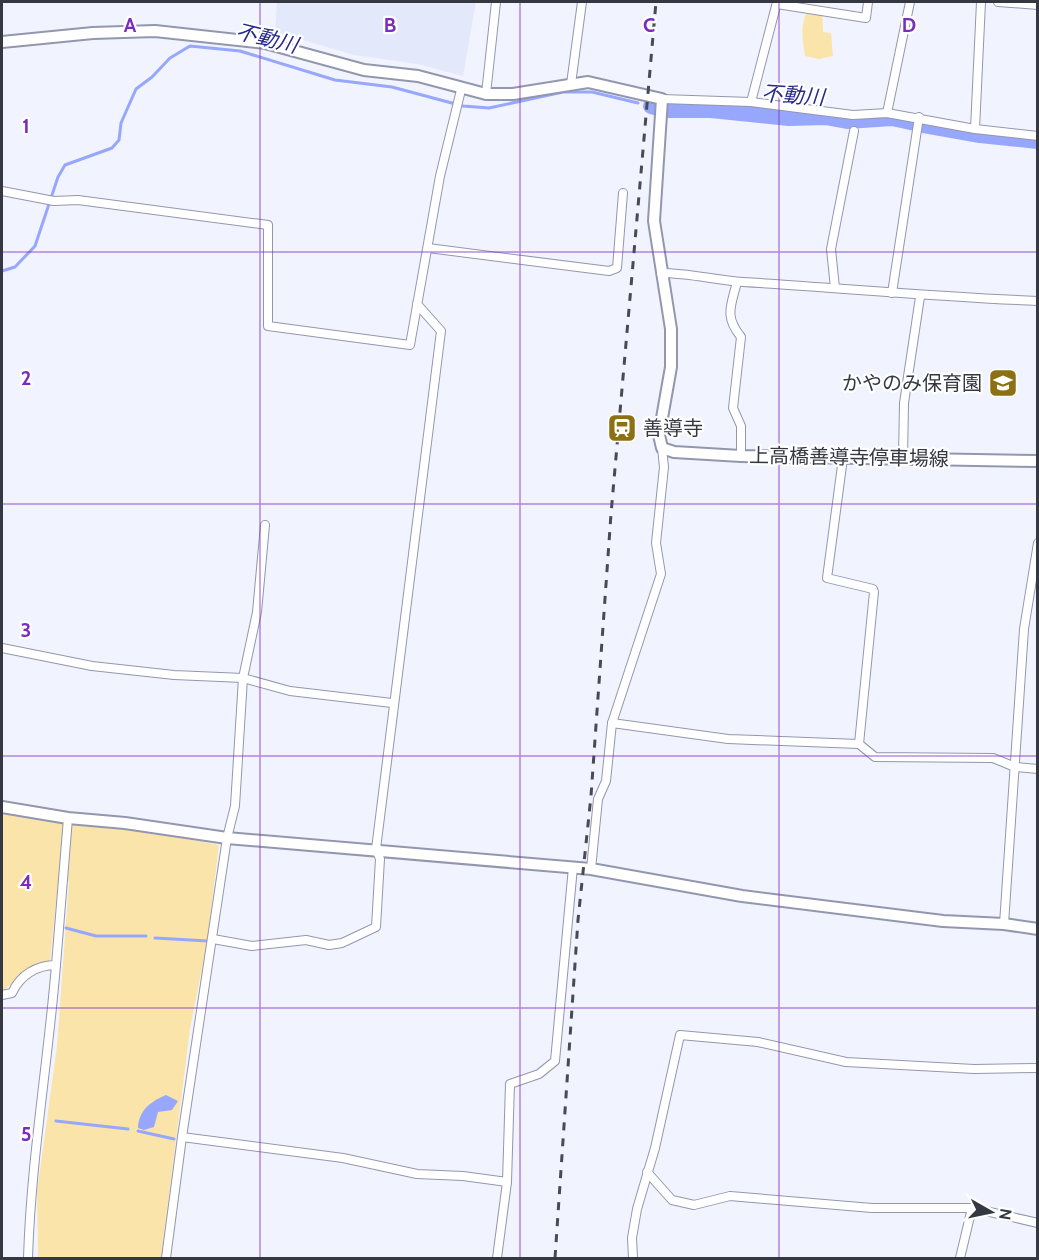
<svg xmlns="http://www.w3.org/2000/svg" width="1039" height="1260" font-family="Cabin,'Noto Sans JP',sans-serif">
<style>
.built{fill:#e3e8fb}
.green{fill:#fbe4a9}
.water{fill:#96a7fd}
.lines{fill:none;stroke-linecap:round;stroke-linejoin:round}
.stream{stroke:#96a7fd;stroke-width:3}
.river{stroke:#96a7fd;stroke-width:16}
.street-casing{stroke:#9297af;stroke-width:10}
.secondary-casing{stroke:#9297af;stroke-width:14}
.street{stroke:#fff;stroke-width:8}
.secondary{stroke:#fff;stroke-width:10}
.rail{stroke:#484a54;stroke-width:3;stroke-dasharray:8 8;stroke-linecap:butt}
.grid{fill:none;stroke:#7b2cbf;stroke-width:1.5;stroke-opacity:0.55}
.labels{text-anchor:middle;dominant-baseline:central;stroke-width:4.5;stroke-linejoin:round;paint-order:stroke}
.poi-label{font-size:20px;fill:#353741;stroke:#fff;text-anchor:end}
.street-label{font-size:20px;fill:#353741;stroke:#fff}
.water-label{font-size:21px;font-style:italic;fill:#282989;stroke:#fff}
.grid-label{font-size:20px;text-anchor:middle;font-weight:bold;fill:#7b2cbf;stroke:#fff;stroke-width:4.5;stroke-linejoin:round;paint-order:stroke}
</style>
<rect width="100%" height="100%" fill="#f1f4fe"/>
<!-- built -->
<path class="built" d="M277 2H476L463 76 417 64 354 55 275 32Z"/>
<!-- green -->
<g class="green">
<path d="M809 9 822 11 823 32 831 33 833 56 819 59 805 56C803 40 799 23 809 9Z"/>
<path d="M2 812 62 822 64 825 50 962 26 971 2 992Z"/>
<path d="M75 823 128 828 219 845 207 943 190 1029 161 1258H38L37 1192 57 1046 69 881 65 880 71 826Z"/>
</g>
<!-- water -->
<path class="water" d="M166 1095 178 1101 172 1110 158 1112 154 1127 144 1130 138 1128C139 1110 150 1102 166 1095Z"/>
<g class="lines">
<!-- stream -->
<g class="stream">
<path d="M2 271 15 267 35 246 58 177 65 165 112 148 119 140 121 123 136 89 152 77 170 58 190 46 240 51 335 80 392 87 463 106 489 108 563 92H592L638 103"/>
<path d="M66 928 96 936H146"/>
<path d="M155 938 208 941"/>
<path d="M56 1121 128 1129"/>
<path d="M138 1131 174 1139"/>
</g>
<!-- river -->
<g class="river">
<path d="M651 106 654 107"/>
<path d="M668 110H711L789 118 825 117 847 121 892 118 915 123"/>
<path d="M924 125 980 135 1038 141"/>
</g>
<!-- street casing -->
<g class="street-casing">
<g id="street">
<path d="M998 2 1038 5"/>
<path d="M777 4 866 18 868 2"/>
<path d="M571 84 582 2"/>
<path d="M486 94 496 2"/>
<path d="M662 99 751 102 853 115 887 113 975 129 1038 136"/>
<path d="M751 102 777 2"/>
<path d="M887 113 910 2"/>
<path d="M975 129 981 2"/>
<path d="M2 191 54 201 78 200 268 225V326L410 345 440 176 461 90"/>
<path d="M428 248 609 271 617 268 623 193"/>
<path d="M661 273C689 273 715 280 743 282 842 288 939 297 1038 301"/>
<path d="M737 282C731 306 724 316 741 337L733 408 741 426V456"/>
<path d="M835 288 831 249 854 131"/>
<path d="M892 293 919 117"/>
<path d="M843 458 827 578 873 589 874 592 859 744"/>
<path d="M903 458 904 403 920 297"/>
<path d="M2 648 92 666 174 675 243 678 290 691 392 703"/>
<path d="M612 723 728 739 859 744 875 757 993 758 1015 767 1038 769"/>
<path d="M591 869 598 799 606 781 612 723 661 574 656 543 664 467 662 448"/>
<path d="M1004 924 1024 629 1038 543"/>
<path d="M213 939 252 946 306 940 329 945 342 943 376 927 380 859 376 849 441 331 417 304"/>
<path d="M2 995 12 993C20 975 37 965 56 965L68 818"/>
<path d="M182 1137 343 1158 417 1174 463 1176 507 1182"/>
<path d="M647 1172 672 1200 694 1205 730 1196 872 1208H972"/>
<path d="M28 1258C31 1160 48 1063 56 965"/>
<path d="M166 1258 182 1137 227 838 235 806 243 678 257 612 265 525"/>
<path d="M497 1258 507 1182 510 1084 539 1074 555 1061 573 867"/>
<path d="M633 1258 632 1238 637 1209 655 1148 680 1035 758 1042 846 1062 974 1069 1038 1068"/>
<path d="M960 1258 972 1208 1038 1223"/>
</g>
</g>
<!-- secondary casing -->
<g class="secondary-casing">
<g id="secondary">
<path d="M2 42 93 33 155 31 265 43 364 70 418 76 486 94H513L588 82 662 99 654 221 671 329V367L659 435 662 448 674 452 741 456 1038 461"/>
<path d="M2 807 68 818 125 823 227 838 591 869 742 896 943 921 1004 924 1038 929"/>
</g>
</g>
<!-- street -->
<use href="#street" class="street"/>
<!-- secondary -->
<use href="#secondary" class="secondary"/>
<!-- rail -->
<path class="rail" d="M555 1258 578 920 591 796 611 514 656 2"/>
</g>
<!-- grid -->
<path class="grid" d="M260 2V1258M520 2V1258M779 2V1258M2 252H1038M2 504H1038M2 756H1038M2 1008H1038"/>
<!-- icons -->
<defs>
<g id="school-square" transform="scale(1.5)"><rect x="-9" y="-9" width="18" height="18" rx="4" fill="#8d7013" stroke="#fff"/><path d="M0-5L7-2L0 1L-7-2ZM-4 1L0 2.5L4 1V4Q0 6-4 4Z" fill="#fff"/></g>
<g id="station-square" transform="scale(1.5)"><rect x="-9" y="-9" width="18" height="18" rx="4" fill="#8d7013" stroke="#fff"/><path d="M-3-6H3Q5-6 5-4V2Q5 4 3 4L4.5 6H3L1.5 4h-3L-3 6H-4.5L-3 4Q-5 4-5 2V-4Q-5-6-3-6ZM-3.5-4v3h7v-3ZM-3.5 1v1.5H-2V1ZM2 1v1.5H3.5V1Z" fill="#fff"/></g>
</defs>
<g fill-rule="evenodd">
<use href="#school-square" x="1003" y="383"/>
<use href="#station-square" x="622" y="428"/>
</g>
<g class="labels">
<!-- poi labels -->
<g class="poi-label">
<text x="982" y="383">かやのみ保育園</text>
<text x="643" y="428" text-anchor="start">善導寺</text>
</g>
<!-- street labels -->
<g class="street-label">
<text transform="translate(849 457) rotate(1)">上高橋善導寺停車場線</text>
</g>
<!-- water labels -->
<g class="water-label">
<text transform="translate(267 38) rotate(14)">不動川</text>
<text transform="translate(793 95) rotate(4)">不動川</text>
</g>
</g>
<g class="grid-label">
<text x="130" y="32">A</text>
<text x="390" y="32">B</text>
<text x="649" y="32">C</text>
<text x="909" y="32">D</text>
<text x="26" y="133">1</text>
<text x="26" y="385">2</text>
<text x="26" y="637">3</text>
<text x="26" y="889">4</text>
<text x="26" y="1141">5</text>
</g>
<!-- border -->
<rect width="1039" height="1260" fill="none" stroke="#353741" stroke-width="6"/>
<!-- north arrow -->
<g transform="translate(991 1212) rotate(99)" stroke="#ffffff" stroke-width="4.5" paint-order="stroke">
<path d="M0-4.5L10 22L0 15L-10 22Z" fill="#353741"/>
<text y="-9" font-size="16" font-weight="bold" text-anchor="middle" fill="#353741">N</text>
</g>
</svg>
